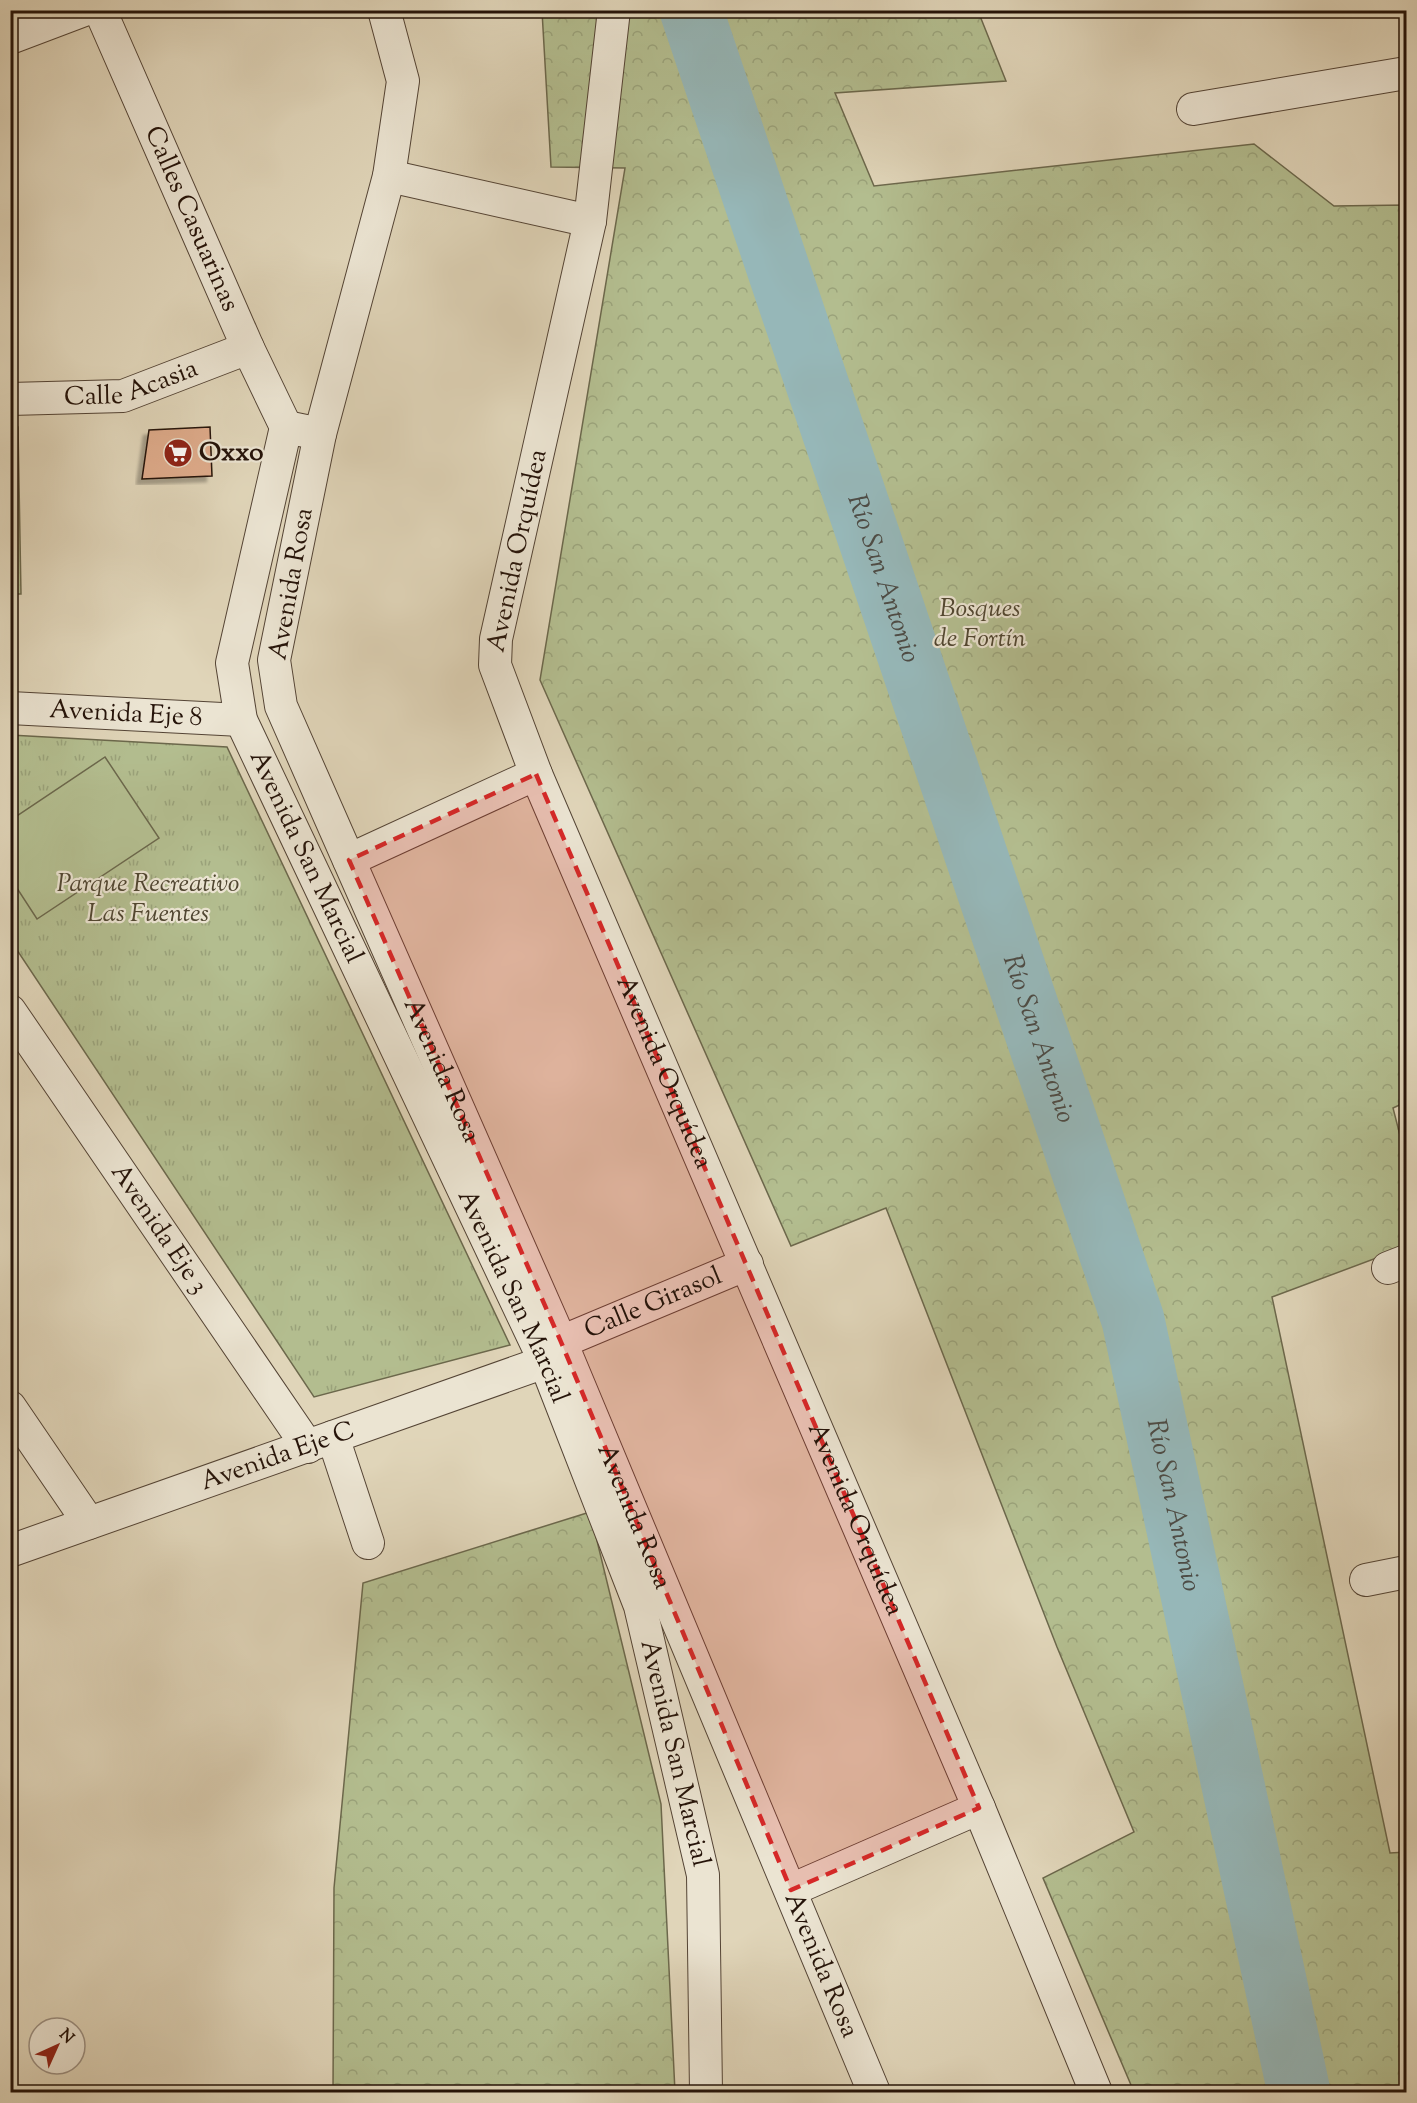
<svg xmlns="http://www.w3.org/2000/svg" width="1417" height="2103" font-family="'Sorts Mill Goudy',serif">
<style>
.grass{fill:url(#grass-dots);stroke:#6c684c;stroke-width:1.5}
.forest{fill:url(#forest-crowns);stroke:#6c684c;stroke-width:1.5}
.park{fill:url(#park-tufts);stroke:#6c684c;stroke-width:1.5}
.pitch{fill:#b3bd8f;stroke:#6c684c;stroke-width:1.5}
.lines{fill:none;stroke-linecap:round;stroke-linejoin:round}
.river{stroke:#96b7b8;stroke-width:63}
.building{fill:#deab8b;stroke:#251309;stroke-width:1.5;filter:url(#shadow)}
.street-casing{stroke:#544435;stroke-width:34}
.street{stroke:#ebe4d2;stroke-width:32}
.marked{fill:#d62828;fill-opacity:0.2;stroke:#d62828;stroke-width:4.5;stroke-dasharray:12 8;stroke-linejoin:round}
.labels{text-anchor:middle;dominant-baseline:central;stroke-width:4.5;stroke-linejoin:round;paint-order:stroke}
.street-label{font-size:26px;fill:#251309;stroke:#ebe4d2}
.poi-label{font-size:26px;font-weight:bold;fill:#251309;stroke:#ebe4d2;text-anchor:start}
.park-label{font-size:26px;font-style:italic;fill:#504631;stroke:#ebe4d2}
.water-label{font-size:27px;font-style:italic;fill:#4d4c46;stroke:#ebe4d2}
</style>
<defs>
<pattern id="grass-dots" width="8" height="8" patternUnits="userSpaceOnUse" patternTransform="scale(1.5)"><rect width="8" height="8" fill="#b3bd8f"/><path d="M2 2h.1M6 6h.1" fill="none" stroke="#9aa27a" stroke-width="1.8" stroke-linecap="round"/></pattern>
<pattern id="forest-crowns" width="20" height="18" patternUnits="userSpaceOnUse" patternTransform="scale(1.5)"><rect width="20" height="18" fill="#b3bd8f"/><path d="M2 6a3 3 0 1 1 6 0M12 15a3 3 0 1 1 6 0" fill="none" stroke="#9aa27a"/></pattern>
<pattern id="park-tufts" width="24" height="20" patternUnits="userSpaceOnUse" patternTransform="scale(1.5)"><rect width="24" height="20" fill="#b3bd8f"/><path d="M3 7l-1-3M5 7V3M7 7l1-3M15 17l-1-3M17 17v-4M19 17l1-3" fill="none" stroke="#9aa27a"/></pattern>
<filter id="shadow"><feDropShadow dx="-5.5" dy="5.5" stdDeviation="1.5" flood-color="#0004"/></filter>
</defs>
<rect width="100%" height="100%" fill="#e0d5b9"/>
<filter id="stains"><feTurbulence type="fractalNoise" baseFrequency=".00333" numOctaves="4"/><feColorMatrix values="0 0 0 0 .2 0 0 0 0 .09 0 0 0 0 .02 0 0 0 .5 -.17"/></filter>
<radialGradient id="worn" r=".72"><stop offset=".6" stop-color="#630" stop-opacity="0"/><stop offset="1" stop-color="#630" stop-opacity=".3"/></radialGradient>
<!-- grass -->
<path class="grass" d="M11 427H18L21 594H11Z"/>
<!-- forest -->
<g class="forest">
<path d="M542 11H978L1006 81 835 93 874 186 1254 144 1334 206 1406 205V1102L1393 1108 1406 1159V1247L1272 1297 1390 1853 1406 1852V2092H1134L1043 1878 1134 1832 1057 1647 886 1208 791 1246 540 680 625 168 551 167Z"/>
<path d="M590 1512 661 1804 675 2092H333L334 1888 363 1583Z"/>
</g>
<!-- park -->
<path class="park" d="M10 735 227 747 510 1345 314 1397 11 941Z"/>
<!-- pitch -->
<path class="pitch" d="M105 757 159 838 37 919 11 879V820Z"/>
<g class="lines">
<!-- river -->
<path class="river" id="s1" d="M691 10 1133 1320 1299 2092"/>
</g>
<!-- building -->
<path class="building" d="M210 427 212 476 142 479 149 430Z"/>
<g class="lines">
<!-- street casing -->
<g class="street-casing">
<g id="street">
<path id="s2" d="M100 10 248 348 286 427"/>
<path id="s3" d="M384 10 403 81 389 176 320 434 274 660 281 706 561 1342 874 2092"/>
<path id="s4" d="M614 10 590 221 496 639 495 665 536 774 979 1808 1096 2092"/>
<path d="M10 38 84 10"/>
<path d="M1193 109 1406 73"/>
<path d="M389 176 590 221"/>
<path id="s5" d="M10 399 123 396 248 348"/>
<path id="s6" d="M320 434 286 427 232 663 241 720 545 1362 640 1606 703 1875 706 2092"/>
<path id="s7" d="M10 708 241 720"/>
<path d="M349 860 536 774"/>
<path id="s8" d="M10 1011 308 1447"/>
<path d="M1388 1268 1406 1261"/>
<path id="s9" d="M561 1342 747 1264"/>
<path d="M10 1407 89 1523"/>
<path d="M333 1437 368 1543"/>
<path id="s10" d="M10 1551 545 1362"/>
<path d="M1366 1580 1406 1572"/>
<path d="M791 1890 979 1808"/>
</g>
</g>
<!-- street -->
<use href="#street" class="street"/>
</g>
<!-- marked area -->
<path class="marked" d="M536 774 979 1808 791 1890 561 1342 349 860Z"/>
<!-- icons -->
<defs>
<g id="supermarket-disc" transform="scale(1.5)"><circle r="9.5" fill="#8f2418" stroke="#ebe4d2"/><path d="M-6-5.5h2.5l.6 2H6L4.5 2H-2.5L-4.4-4H-6ZM-1.5 3.2a1.3 1.3 0 1 0 .1 0ZM3 3.2a1.3 1.3 0 1 0 .1 0Z" fill="#fff"/></g>
</defs>
<g fill-rule="evenodd">
<use href="#supermarket-disc" x="178" y="453"/>
</g>
<g class="labels">
<!-- street labels -->
<g class="street-label">
<text stroke="none"><textPath href="#s2" startOffset="228">Calles Casuarinas</textPath></text>
<text stroke="none"><textPath href="#s5" startOffset="123">Calle Acasia</textPath></text>
<text transform="translate(518 551) rotate(-78)">Avenida Orquídea</text>
<text transform="translate(292 584) rotate(-80)">Avenida Rosa</text>
<text stroke="none"><textPath href="#s7" startOffset="116">Avenida Eje 8</textPath></text>
<text stroke="none"><textPath href="#s6" startOffset="486">Avenida San Marcial</textPath></text>
<text stroke="none"><textPath href="#s3" startOffset="1112">Avenida Rosa</textPath></text>
<text stroke="none"><textPath href="#s4" startOffset="1108">Avenida Orquídea</textPath></text>
<text stroke="none"><textPath href="#s8" startOffset="264">Avenida Eje 3</textPath></text>
<text stroke="none"><textPath href="#s6" startOffset="972">Avenida San Marcial</textPath></text>
<text stroke="none"><textPath href="#s9" startOffset="100">Calle Girasol</textPath></text>
<text stroke="none"><textPath href="#s10" startOffset="284">Avenida Eje C</textPath></text>
<text stroke="none"><textPath href="#s3" startOffset="1598">Avenida Rosa</textPath></text>
<text stroke="none"><textPath href="#s4" startOffset="1594">Avenida Orquídea</textPath></text>
<text stroke="none"><textPath href="#s6" startOffset="1458">Avenida San Marcial</textPath></text>
<text stroke="none"><textPath href="#s3" startOffset="2084">Avenida Rosa</textPath></text>
</g>
<!-- poi labels -->
<g class="poi-label">
<text x="199" y="453">Oxxo</text>
</g>
<!-- park labels -->
<g class="park-label">
<text x="980" y="609">Bosques<tspan x="980" dy="30">de Fortín</tspan></text>
<text x="148" y="884">Parque Recreativo<tspan x="148" dy="30">Las Fuentes</tspan></text>
</g>
<!-- water labels -->
<g class="water-label">
<text stroke="none"><textPath href="#s1" startOffset="600">Río San Antonio</textPath></text>
<text stroke="none"><textPath href="#s1" startOffset="1086">Río San Antonio</textPath></text>
<text stroke="none"><textPath href="#s1" startOffset="1572">Río San Antonio</textPath></text>
</g>
</g>
<!-- margin -->
<rect width="1417" height="2103" fill="none" stroke="#e0d5b9" stroke-width="36"/>
<rect x="12" y="12" width="1393" height="2079" fill="none" stroke="#251309" stroke-width="3"/>
<rect x="18" y="18" width="1381" height="2067" fill="none" stroke="#251309" stroke-width="1.5"/>
<!-- north arrow -->
<g transform="translate(57 2046) rotate(45)"><circle r="28" fill="#ebe4d2" stroke="#9c9082" stroke-width="1.5"/>
<path d="M0-4.5L10 22L0 15L-10 22Z" fill="#8f2418"/>
<text y="-9" font-size="16" font-weight="bold" text-anchor="middle" fill="#251309">N</text>
</g>
<rect width="100%" height="100%" filter="url(#stains)"/>
<rect width="100%" height="100%" fill="url(#worn)"/>
</svg>
